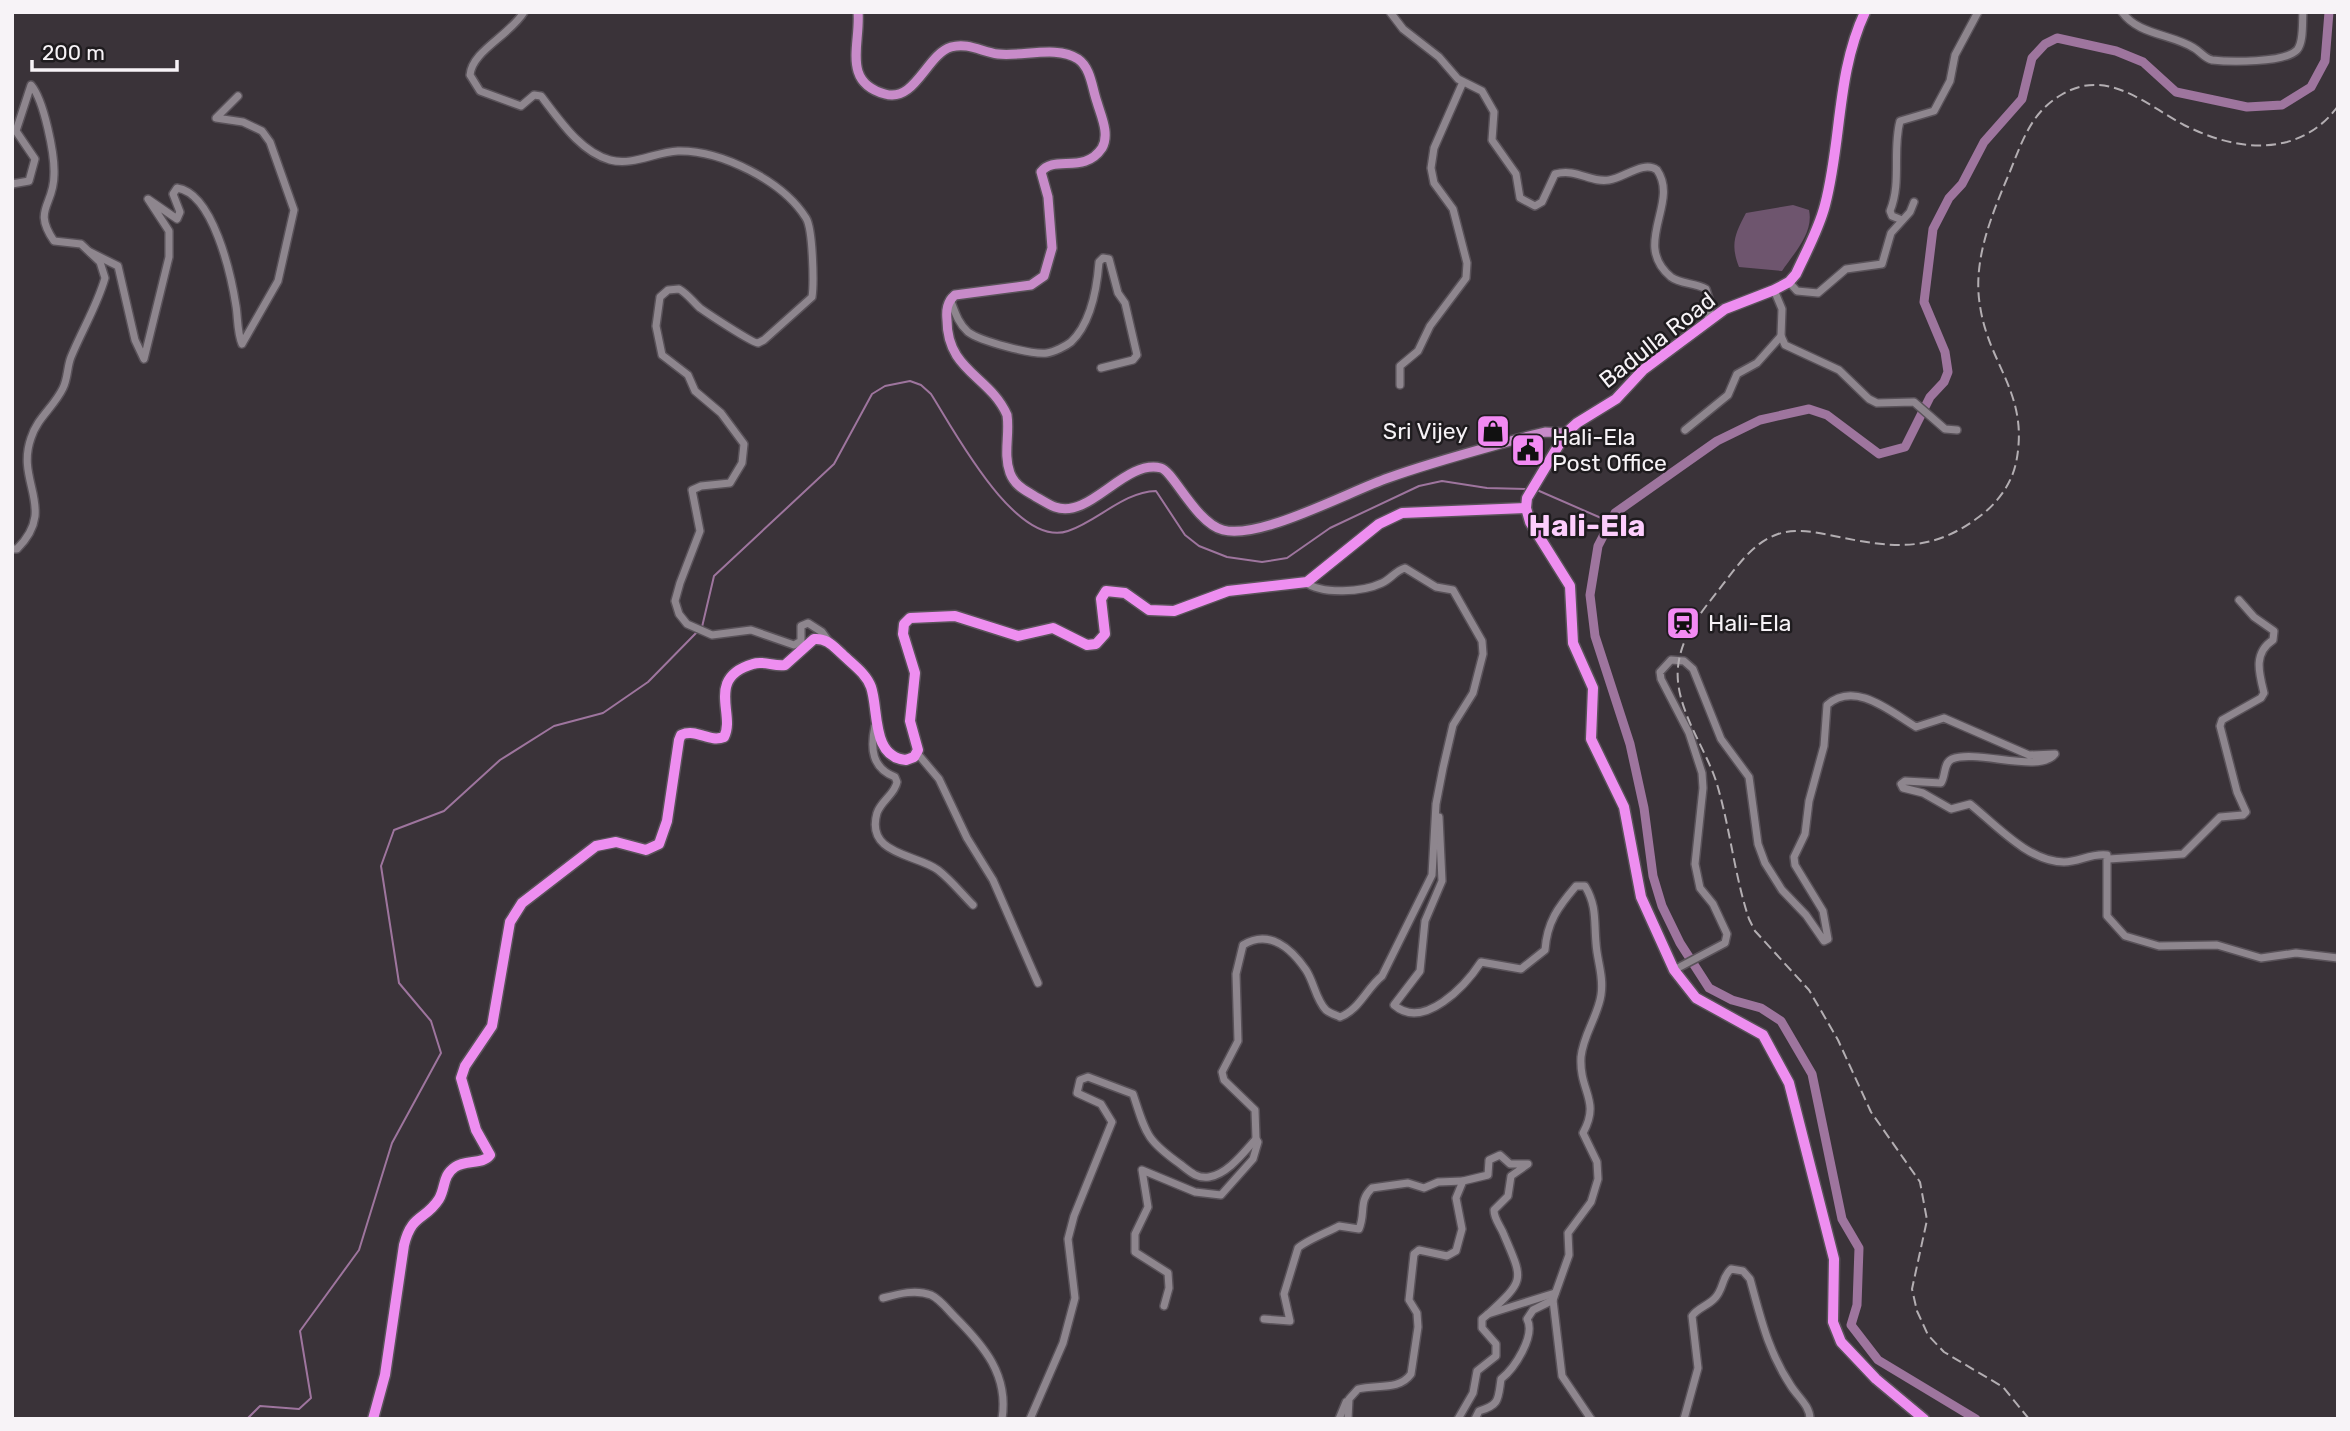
<svg xmlns="http://www.w3.org/2000/svg" width="2350" height="1431" font-family="Rubik,sans-serif">
<style>
.green{fill:#6e556e}
.lines{fill:none;stroke-linecap:round;stroke-linejoin:round}
.stream{stroke:#9e759e;stroke-width:2}
.river{stroke:#9e759e;stroke-width:9}
.minor-casing{stroke:#595259;stroke-width:10}
.major-casing{stroke:#595259;stroke-width:12}
.highway-casing{stroke:#595259;stroke-width:13}
.minor{stroke:#8e868e;stroke-width:7}
.major{stroke:#c88bc9;stroke-width:9}
.highway{stroke:#ee8ef0;stroke-width:10}
.rail{stroke:#b3aeb2;stroke-width:2;stroke-dasharray:10 5;stroke-linecap:butt}
.labels{text-anchor:middle;dominant-baseline:central;stroke-width:5;stroke-linejoin:round;paint-order:stroke}
.street-label{font-size:23px;fill:#f7f3f7;stroke:#1f1c1f}
.poi-label{font-size:23px;fill:#f7f3f7;stroke:#1f1c1f;text-anchor:start}
.district-label{font-size:30px;font-weight:bold;fill:#fdcefd;stroke:#1f1c1f}
</style>
<rect width="100%" height="100%" fill="#3a3339"/>
<!-- green -->
<path class="green" d="M1793 205 1809 210C1814 233 1794 253 1782 271L1739 267C1730 244 1735 234 1746 213Z"/>
<g class="lines">
<!-- stream -->
<g class="stream">
<path d="M1537 490 1608 521"/>
<path d="M702 627 714 576 834 464 872 394 885 386 910 381 921 385 931 394C954 430 1016 549 1068 531 1098 521 1123 492 1156 491L1185 535 1199 546 1227 557 1262 562 1287 558 1330 528 1419 486 1442 481 1487 488 1528 489"/>
<path d="M247 1419 260 1406 299 1409 311 1398 300 1331 359 1250 392 1143 441 1053 431 1021 399 983 381 866 394 830 444 811 500 760 554 726 603 713 648 682 698 631"/>
</g>
<!-- river -->
<path class="river" d="M1976 1419 1878 1360 1851 1325 1857 1305 1859 1248 1842 1219 1812 1074 1781 1021 1761 1008 1732 1000 1709 988 1680 943 1662 906 1653 876 1644 808 1630 744 1595 636 1590 595 1598 546 1615 513 1717 441 1760 420 1809 409 1827 415 1879 454 1905 447 1930 397 1944 382 1948 372 1945 352 1924 302 1933 229 1949 198 1962 184 1984 142 2022 99 2032 58 2045 44 2057 38 2116 51 2143 62 2176 92 2247 107 2282 105 2311 87 2325 61 2329 12"/>
<!-- minor casing -->
<g class="minor-casing">
<g id="minor">
<path d="M524 12C509 36 472 51 470 75L480 91 521 106 534 95 541 96C559 119 580 152 610 160 633 166 655 152 678 151 721 150 783 181 806 218 813 229 814 284 812 297L764 340 758 343C752 343 707 313 700 308 693 302 688 294 679 289L668 290 660 297 656 326 662 355 688 375 695 391 721 413 744 444 742 463 730 483 701 486 692 490 700 531 680 583 675 601 679 614 687 624 712 635 751 630 794 645 801 641V626L808 623 822 632 830 643"/>
<path d="M1390 12 1403 29 1439 57 1458 79 1482 91 1494 112 1492 140 1516 174 1520 198 1535 206 1542 202 1555 174C1577 168 1590 183 1609 180 1624 178 1644 160 1657 170 1680 203 1631 244 1671 277 1680 284 1696 283 1706 289L1711 305 1707 323"/>
<path d="M2122 12C2138 35 2172 34 2194 48 2201 52 2204 58 2212 60 2229 62 2285 63 2297 50 2304 42 2302 22 2303 12"/>
<path d="M12 184 29 181 35 159 16 131 31 85C44 100 55 155 54 175 54 206 32 209 54 241L81 244 100 262 105 278C97 306 82 330 71 357 67 367 68 378 63 388 54 407 37 418 31 438 15 483 58 508 17 549H12"/>
<path d="M1902 220 1892 216 1890 211C1902 182 1892 151 1900 121L1934 111 1950 81 1955 55 1978 12"/>
<path d="M90 252 118 266 135 340 144 359 169 257V231L148 199 177 219 180 212 173 194 177 188C213 193 231 274 236 306 238 318 237 332 242 344L278 281 294 210 270 142 262 131 243 122 216 118 238 96"/>
<path d="M1789 282 1797 291 1818 293 1846 269 1882 264 1891 233 1910 212 1914 202"/>
<path d="M1774 290 1782 309 1781 336 1785 345 1839 370 1869 399 1877 403 1914 402 1945 429 1957 430"/>
<path d="M950 299C955 312 958 323 968 332 980 341 1032 355 1047 353 1054 352 1066 346 1071 342 1091 323 1097 288 1099 262L1103 258 1109 259 1118 293 1125 303 1137 355 1133 360 1101 368"/>
<path d="M1400 385V366L1418 351 1430 326 1466 278 1467 263 1453 209 1434 183 1431 168 1434 148 1463 82"/>
<path d="M1685 430 1728 395 1737 374 1757 363 1781 336"/>
<path d="M875 726C870 749 872 768 895 777L897 782C895 794 881 801 877 813 865 855 917 854 938 870 951 880 962 894 973 905"/>
<path d="M917 753 939 779 967 838 993 880 1038 983"/>
<path d="M1439 817 1442 881 1425 921 1420 971 1394 1005C1424 1031 1466 985 1481 962L1521 969 1545 950C1547 922 1558 907 1576 886H1585C1597 906 1594 921 1596 943 1597 961 1604 976 1601 995 1598 1016 1583 1035 1581 1057 1579 1092 1601 1100 1583 1133L1597 1162 1598 1179 1591 1202 1568 1233 1569 1255 1553 1300 1562 1376 1591 1419"/>
<path d="M2109 859 2183 854 2220 817 2243 815 2246 812 2237 792 2220 726 2222 720 2261 698 2264 693C2259 673 2253 653 2273 640L2274 631 2254 617 2239 600"/>
<path d="M1674 970 1725 943 1727 934 1713 904 1700 888 1695 864 1703 788 1702 773 1689 733 1661 679 1660 672 1671 660 1684 661 1693 669 1721 739 1749 777 1758 844 1765 863 1782 890 1806 915 1824 941 1828 939 1823 911 1795 865 1794 857 1805 834 1809 801 1824 746 1827 705C1855 680 1891 712 1916 727L1944 718 2029 755 2055 754C2040 774 1977 749 1952 759 1943 763 1946 776 1941 783L1905 781 1901 784 1903 788 1923 793 1951 809 1970 804C1996 825 2029 862 2064 862 2079 862 2091 853 2107 855V916L2125 936 2159 946 2217 945 2261 958 2296 953 2338 958"/>
<path d="M883 1298C898 1294 915 1289 931 1295 940 1299 948 1310 955 1317 984 1346 1009 1375 1002 1419"/>
<path d="M1164 1306 1169 1288 1168 1273 1135 1252V1234L1148 1207 1142 1170 1195 1192 1221 1195 1253 1159 1258 1142 1256 1139"/>
<path d="M1264 1319 1290 1321 1284 1294 1298 1248C1303 1242 1330 1231 1339 1226L1359 1229C1366 1213 1358 1201 1372 1188L1408 1183 1424 1188 1438 1182 1463 1181"/>
<path d="M1030 1419 1063 1343 1075 1298 1068 1239 1074 1216 1112 1122 1101 1104 1077 1093 1080 1080 1088 1077 1133 1094C1146 1133 1145 1139 1180 1164 1189 1171 1197 1179 1209 1177 1228 1174 1244 1152 1256 1139L1255 1110 1224 1080 1222 1072 1238 1041 1236 974 1243 945C1269 929 1291 948 1306 970 1314 982 1316 1000 1326 1010 1329 1013 1336 1015 1340 1017 1359 1010 1366 989 1382 976L1432 875 1436 804 1443 768 1453 725 1473 693 1483 654 1482 641 1453 590 1436 587 1405 568C1395 571 1391 579 1382 583 1363 592 1322 595 1305 582"/>
<path d="M1339 1419 1346 1402"/>
<path d="M1348 1419 1349 1399 1358 1389C1376 1384 1399 1391 1411 1374L1418 1327 1417 1313 1409 1300 1414 1254 1419 1250 1447 1256 1456 1251 1462 1229 1456 1198 1463 1181 1488 1175 1489 1160 1500 1155 1510 1164H1528L1511 1176 1508 1196 1494 1210C1494 1220 1501 1226 1504 1235 1523 1280 1526 1279 1488 1314"/>
<path d="M1458 1419 1473 1393 1477 1371 1496 1356V1344L1482 1328V1319L1488 1314 1555 1293"/>
<path d="M1475 1419 1479 1411C1500 1405 1498 1399 1501 1379 1514 1369 1536 1336 1527 1319L1533 1310 1553 1300"/>
<path d="M1684 1419 1698 1368 1692 1316C1698 1308 1707 1306 1714 1299 1724 1290 1721 1278 1731 1269L1743 1271 1750 1279C1761 1319 1768 1351 1791 1386 1798 1397 1810 1406 1810 1419"/>
</g>
</g>
<!-- major casing -->
<g class="major-casing">
<path id="major" d="M858 12C861 43 841 82 885 94 915 103 927 54 951 47 968 42 982 52 998 54 1022 57 1057 45 1078 59 1091 68 1092 88 1097 102 1101 116 1110 134 1102 148 1084 175 1054 154 1041 172L1048 197 1052 248 1044 276 1031 285 955 295C947 302 946 310 947 320 947 371 990 376 1007 415 1010 434 1003 454 1010 473 1015 486 1025 490 1036 497 1042 500 1049 505 1055 507 1090 520 1124 459 1161 468 1173 471 1196 523 1223 530 1260 540 1350 491 1388 478 1432 462 1479 450 1525 437L1545 432 1566 433"/>
</g>
<!-- highway casing -->
<g class="highway-casing">
<g id="highway">
<path d="M1865 12C1836 74 1842 141 1825 205 1819 229 1806 252 1796 274L1789 282 1774 290 1725 309 1643 370 1616 399 1577 423 1566 433 1527 498 1526 508 1530 522 1570 586 1573 643 1593 688 1591 739 1624 807 1641 897 1674 970 1696 998 1763 1035 1789 1083 1834 1259 1833 1322 1841 1342 1876 1379 1924 1419"/>
<path d="M373 1419 385 1375 404 1245C412 1213 425 1221 439 1199 446 1187 442 1176 455 1167 466 1159 483 1165 490 1155L476 1130 461 1078 465 1066 492 1026 510 922 522 903 596 846 616 842 646 850 659 844 667 821 679 740 681 735C697 728 709 743 724 737 736 715 705 678 753 664 763 660 775 667 785 665L814 639C827 638 833 646 842 654 852 664 866 673 871 687 879 710 871 757 906 760L914 757 918 750 910 721 915 673 903 634 904 624 910 618 955 616 1018 636 1053 628 1087 645 1096 644 1105 634 1101 599 1106 591 1125 593 1149 610 1174 611 1228 591 1307 582 1379 524 1402 513 1526 508"/>
</g>
</g>
<!-- minor -->
<use href="#minor" class="minor"/>
<!-- major -->
<use href="#major" class="major"/>
<!-- highway -->
<use href="#highway" class="highway"/>
<!-- rail -->
<path class="rail" d="M2029 1419 2003 1387 1944 1352 1928 1335 1917 1311 1912 1289 1927 1220 1920 1182 1871 1112 1838 1040 1809 990 1755 931 1749 919C1734 874 1730 826 1716 781 1704 745 1674 706 1678 667 1681 637 1699 615 1717 592 1734 571 1751 543 1778 534 1797 528 1815 532 1834 536 1888 547 1928 554 1976 519 1995 506 2011 486 2016 463 2030 394 1989 366 1980 306 1972 259 1993 212 2011 169 2023 139 2032 112 2061 95 2107 67 2145 104 2184 125 2216 141 2251 151 2287 142 2308 136 2325 124 2338 106"/>
</g>
<!-- icons -->
<defs>
<g id="shop-square" transform="scale(1.75)"><rect x="-9" y="-9" width="18" height="18" rx="4" fill="#f28af3" stroke="#1f1c1f"/><path d="M-5-2.5h2.3a2.7 3.5 0 0 1 5.4 0H5L5.5 6h-11ZM-1.5-2.5h3a1.5 2.3 0 0 0-3 0Z" fill="#111"/></g>
<g id="civic-square" transform="scale(1.75)"><rect x="-9" y="-9" width="18" height="18" rx="4" fill="#f28af3" stroke="#1f1c1f"/><path d="M-.6-6.5H3V-4.5H.6V-3L4-1V1h2V6H-6V1h2V-1L-.6-3ZM-1.2 2.5V6h2.4V2.5Z" fill="#111"/></g>
<g id="station-square" transform="scale(1.75)"><rect x="-9" y="-9" width="18" height="18" rx="4" fill="#f28af3" stroke="#1f1c1f"/><path d="M-3-6H3Q5-6 5-4V2Q5 4 3 4L4.5 6H3L1.5 4h-3L-3 6H-4.5L-3 4Q-5 4-5 2V-4Q-5-6-3-6ZM-3.5-4v3h7v-3ZM-3.5 1v1.5H-2V1ZM2 1v1.5H3.5V1Z" fill="#111"/></g>
</defs>
<g fill-rule="evenodd">
<use href="#shop-square" x="1493" y="431"/>
<use href="#civic-square" x="1528" y="450"/>
<use href="#station-square" x="1683" y="623"/>
</g>
<g class="labels">
<!-- street labels -->
<g class="street-label">
<text transform="translate(1657 340) rotate(-38)">Badulla Road</text>
</g>
<!-- poi labels -->
<g class="poi-label">
<text x="1468" y="431" text-anchor="end">Sri Vijey</text>
<text x="1552" y="437">Hali-Ela<tspan x="1552" dy="26">Post Office</tspan></text>
<text x="1708" y="623">Hali-Ela</text>
</g>
<!-- district labels -->
<g class="district-label">
<text x="1587" y="526">Hali-Ela</text>
</g>
</g>
<!-- border -->
<rect width="2350" height="1431" fill="none" stroke="#f7f3f7" stroke-width="28"/>
<!-- scale -->
<path d="M32 60v10h145v-10" fill="none" stroke="#f7f3f7" stroke-width="3.5"/>
<text x="42" y="60" font-size="21" fill="#f7f3f7" stroke="#1f1c1f" stroke-width="5" paint-order="stroke">200 m</text>
</svg>
